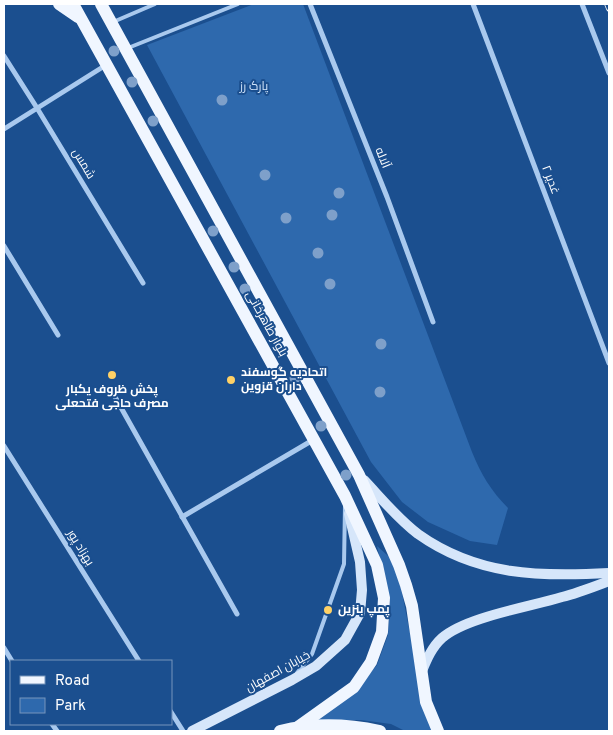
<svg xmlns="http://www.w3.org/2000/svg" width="613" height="735" font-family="Overpass,Cairo,sans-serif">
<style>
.green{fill:#2e69ad}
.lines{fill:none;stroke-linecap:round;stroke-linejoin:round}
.lane{stroke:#a9c9ee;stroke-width:4}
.street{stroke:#a9c9ee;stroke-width:5}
.secondary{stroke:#d6e6fa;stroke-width:10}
.primary{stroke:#f0f6ff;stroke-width:12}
.rail-casing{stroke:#fff;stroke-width:5.5}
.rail{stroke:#1b4f8f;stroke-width:4;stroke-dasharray:11;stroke-linecap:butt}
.tree{fill:#7ea0ca}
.poi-dot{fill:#ffd166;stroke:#1b4f8f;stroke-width:2}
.labels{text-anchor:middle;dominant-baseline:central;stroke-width:4;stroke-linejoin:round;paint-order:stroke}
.park-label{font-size:12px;fill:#cfe3fa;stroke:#1b4f8f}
.street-label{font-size:12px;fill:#fff;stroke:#1b4f8f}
.poi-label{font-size:12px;font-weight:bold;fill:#fff;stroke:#1b4f8f;text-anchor:start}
</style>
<rect width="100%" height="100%" fill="#1b4f8f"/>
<!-- green -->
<g class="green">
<path d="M254 4H303L472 452C481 474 491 491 508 508L497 545 470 541 428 522 402 502 371 462 147 45Z"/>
<path d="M377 546 396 563 409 628 434 731H405L391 724 361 720H316L361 684 377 665 388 635 390 601Z"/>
</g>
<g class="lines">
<!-- lane -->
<g class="lane">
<path d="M113 22 155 4"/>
<path d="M128 48 238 4"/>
<path d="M297 673 312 654 344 564 345 506"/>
</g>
<!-- street -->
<g class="street">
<path d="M310 4 387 197 433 322"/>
<path d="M473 4 609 363"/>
<path d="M582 4 609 73"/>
<path d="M4 56 37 108 143 283"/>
<path d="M4 129 106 65"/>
<path d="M4 246 58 335"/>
<path d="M110 388 237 614"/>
<path d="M4 446 139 661"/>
<path d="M182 517 313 440"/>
<path d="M4 648 12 661"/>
<path d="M171 712 183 731"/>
<path d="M52 724 57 731"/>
</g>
<!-- secondary -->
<g class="secondary">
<path d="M364 480C381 498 398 519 418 534 477 576 540 577 609 573"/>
<path d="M422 671C427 659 432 647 442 638 466 617 529 607 562 597 578 593 593 587 609 581"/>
<path d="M192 731 292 680 316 666 345 640 360 613 362 590 360 562 349 514"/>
</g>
<!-- primary -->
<g class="primary">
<path d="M59 4 78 17"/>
<path d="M73 4 345 496 377 565 384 598 382 632 371 662 354 687 298 727"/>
<path d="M101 4 359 475 399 565 406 585 412 606 426 702 438 731"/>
<path d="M280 731C313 723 347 724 380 731"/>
</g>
<!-- rail casing -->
<g class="rail-casing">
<path id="rail" d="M607 4 609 9"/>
</g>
<!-- rail -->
<use href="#rail" class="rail"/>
</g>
<!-- trees -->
<g class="tree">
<circle cx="114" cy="51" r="5.5"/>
<circle cx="132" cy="82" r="5.5"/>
<circle cx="222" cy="100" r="5.5"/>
<circle cx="153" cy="121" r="5.5"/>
<circle cx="265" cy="175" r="5.5"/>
<circle cx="339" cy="193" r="5.5"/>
<circle cx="332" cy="215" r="5.5"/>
<circle cx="286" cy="218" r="5.5"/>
<circle cx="213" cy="231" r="5.5"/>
<circle cx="318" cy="253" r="5.5"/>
<circle cx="234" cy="267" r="5.5"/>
<circle cx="330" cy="284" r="5.5"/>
<circle cx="245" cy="289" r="5.5"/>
<circle cx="381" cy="344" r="5.5"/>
<circle cx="295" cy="378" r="5.5"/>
<circle cx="380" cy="392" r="5.5"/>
<circle cx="321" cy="426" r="5.5"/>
<circle cx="346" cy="475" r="5.5"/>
</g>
<!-- markers -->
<g class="poi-dot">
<circle cx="112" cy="375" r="5"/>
<circle cx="231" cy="380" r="5"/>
<circle cx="328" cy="610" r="5"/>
</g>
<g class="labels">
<!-- park labels -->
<g class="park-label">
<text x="254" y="87">پارک رز</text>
</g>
<!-- street labels -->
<g class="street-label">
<text transform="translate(382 158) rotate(68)">آلاله</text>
<text transform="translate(83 164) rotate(59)">شمس</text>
<text transform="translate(550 180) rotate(69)">غدیر ۲</text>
<text transform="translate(266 324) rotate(61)">بلوار طاهرخانی</text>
<text transform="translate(80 548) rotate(58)">بهزاد پور</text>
<text transform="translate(278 672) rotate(-29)">خیابان اصفهان</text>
</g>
<!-- poi labels -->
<g class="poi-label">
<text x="241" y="373">اتحادیه گوسفند<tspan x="241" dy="14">داران قزوین</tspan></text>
<text x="112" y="390" text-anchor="middle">پخش ظروف یکبار<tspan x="112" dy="14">مصرف حاجی فتحعلی</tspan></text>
<text x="338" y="610">پمپ بنزین</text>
</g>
</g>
<!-- border -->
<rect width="613" height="735" fill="none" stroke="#ffffff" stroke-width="10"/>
<!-- legend -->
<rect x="10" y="660" width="162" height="65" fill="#1b4f8f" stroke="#7695bc"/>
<rect x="20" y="676" width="25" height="8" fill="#f0f6ff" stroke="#7695bc"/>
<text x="55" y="685" font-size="15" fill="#ffffff">Road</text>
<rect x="20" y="698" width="25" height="15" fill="#2e69ad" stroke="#7695bc"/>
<text x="55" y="710" font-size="15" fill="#ffffff">Park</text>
</svg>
